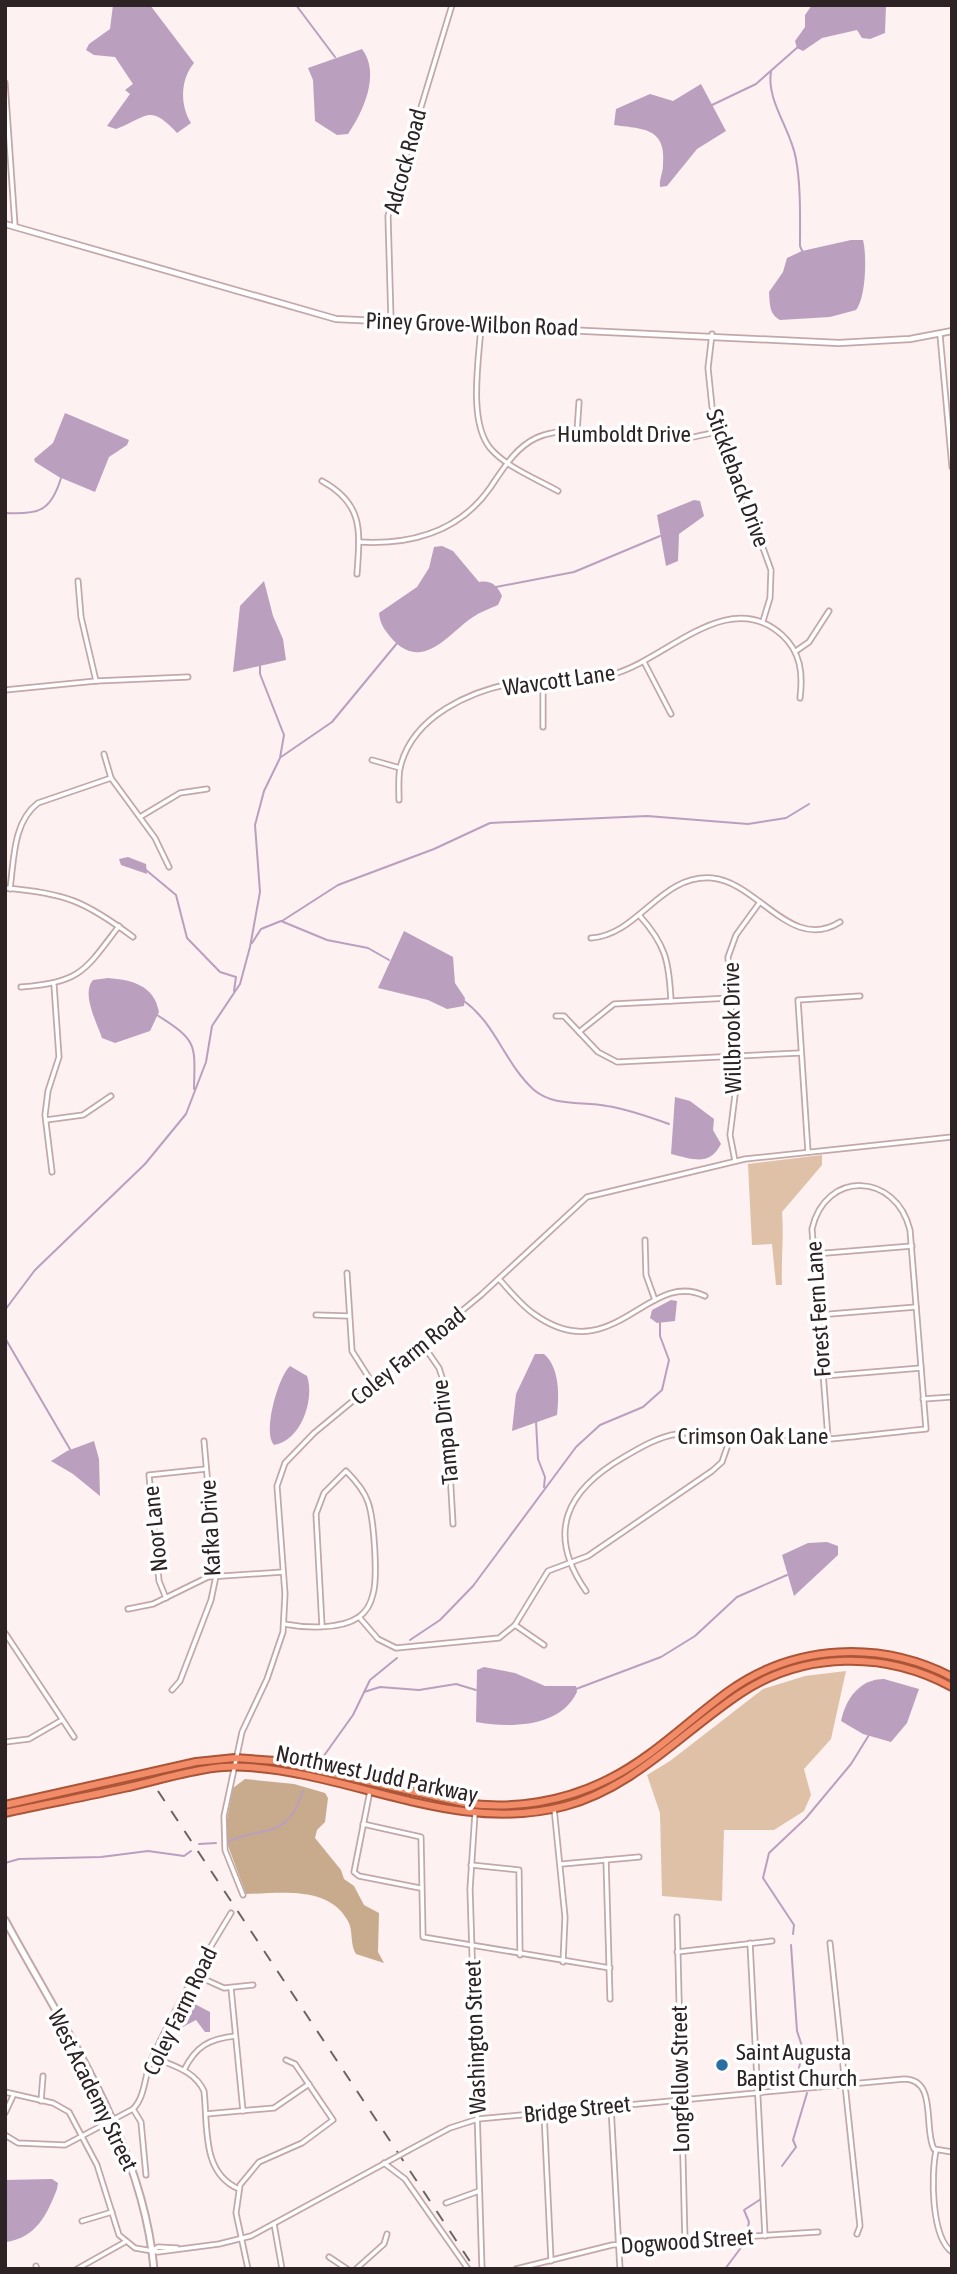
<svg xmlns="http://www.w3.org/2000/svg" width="957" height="2274" font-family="'Asap Condensed',sans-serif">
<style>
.green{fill:#dec1a6}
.forest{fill:#c8aa8d}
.water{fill:#ba9fbe}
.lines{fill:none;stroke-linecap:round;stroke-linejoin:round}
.stream{stroke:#ba9fbe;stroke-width:2}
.minor-casing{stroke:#c3a8aa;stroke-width:7}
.tertiary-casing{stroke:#c3a8aa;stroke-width:8}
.secondary-casing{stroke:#c3a8aa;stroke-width:9}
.trunk-casing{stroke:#ab5538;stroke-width:10}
.minor{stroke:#fff;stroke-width:3.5}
.tertiary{stroke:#fff;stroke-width:4.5}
.secondary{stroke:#fff;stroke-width:5}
.trunk{stroke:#f28c68;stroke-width:6}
.rail{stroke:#6c6263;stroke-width:2;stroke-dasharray:12 12;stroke-linecap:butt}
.minor-bridge-casing{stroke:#c3a8aa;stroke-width:7;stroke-linecap:butt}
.minor-bridge{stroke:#fff;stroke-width:3.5}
.poi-dot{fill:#286fa3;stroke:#fff;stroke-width:2.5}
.labels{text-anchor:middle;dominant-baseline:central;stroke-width:7;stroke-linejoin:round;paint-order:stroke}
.street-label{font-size:23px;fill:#2d2324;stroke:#fff}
.poi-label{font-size:23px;fill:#2d2324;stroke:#fff;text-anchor:start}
</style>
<rect width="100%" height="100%" fill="#fdf1f2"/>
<!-- green -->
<g class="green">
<path d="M822 1155V1165L782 1212C784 1237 781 1260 782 1285H776L772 1244 752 1245 748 1164Z"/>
<path d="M847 1654C884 1657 919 1662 952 1680V1684C762 1588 707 1767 551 1806L604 1784 757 1677 810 1658Z"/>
<path d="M846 1671 831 1739 804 1769 811 1795 804 1811 774 1830H724L722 1901 662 1896 660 1813 647 1775 670 1761 763 1689 805 1676Z"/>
<path d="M306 1772 407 1794V1795L305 1774Z"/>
<path d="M145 1778 146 1780 28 1804 38 1800Z"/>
</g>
<!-- forest -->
<path class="forest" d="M245 1779 294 1784 325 1793 328 1798 325 1822 317 1830 315 1838 341 1870 344 1879 354 1886 364 1905 379 1913 378 1952 384 1963 356 1954C350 1945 353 1933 349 1923 331 1885 281 1893 246 1894L224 1835 233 1788Z"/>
<!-- water -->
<g class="water">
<path d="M113 5H150L194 63C180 80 180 105 191 123L177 133C149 103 148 117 116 129L107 126 130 94 125 90 133 84 115 57 94 55 86 50 89 44 110 29Z"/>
<path d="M812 5H886L885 33 870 39 862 38 857 30 822 38 803 51 797 48 795 41 805 27V15Z"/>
<path d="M362 49C381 74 363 112 348 134L337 135 315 121 313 80 308 68Z"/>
<path d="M701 84 726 131 697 149 667 186 660 187C659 179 663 173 663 165 667 126 640 129 614 125L616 109 650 94 673 101Z"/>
<path d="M851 240H863C867 256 866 298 856 310L830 317 780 320C769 314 770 304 769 292L783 272 787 258 802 251Z"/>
<path d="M65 413 129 440 127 445 109 457 95 492 59 477 35 462 34 459 53 443Z"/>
<path d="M694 500 700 501 704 516 679 534 678 561 666 566 657 515Z"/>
<path d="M442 546 453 551 479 582C491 580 497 585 502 596L498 605C489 609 480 612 473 617 449 633 424 671 394 641 386 632 380 625 379 613L417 587 429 568 434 547Z"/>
<path d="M264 581 273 616 283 639 286 660 233 672 240 606Z"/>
<path d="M128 857 146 864 147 874 121 865 119 859Z"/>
<path d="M404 931 453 957 455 983 465 998 464 1006 447 1009 428 1000 378 988Z"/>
<path d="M108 978C132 980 154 985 159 1012L150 1031 115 1043 102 1038C97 1023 81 993 93 980Z"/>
<path d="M675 1097 690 1101 714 1119 713 1130 721 1144C709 1167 693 1159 671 1154Z"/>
<path d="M671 1300 677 1301 675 1321 657 1323 650 1318 652 1310Z"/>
<path d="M535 1354H544C560 1368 559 1396 557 1415L512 1431 516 1394Z"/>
<path d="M290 1366 307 1376C315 1399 301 1441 274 1445 262 1433 278 1377 290 1366Z"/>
<path d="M94 1441 99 1459 100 1496 73 1474 51 1461 67 1451Z"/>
<path d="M827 1542 838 1546V1555L794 1596 782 1555 808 1543Z"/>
<path d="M484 1667 515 1673 545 1686H576L577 1692C560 1728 510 1728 476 1722L477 1670Z"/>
<path d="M884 1679 919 1689 907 1723 891 1742 863 1734 841 1721C846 1698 860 1679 884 1679Z"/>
<path d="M191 2002 210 2012V2032H205L196 2020 177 2030Z"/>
<path d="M52 2179 58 2183 57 2189C47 2215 36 2237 7 2242L5 2180Z"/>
</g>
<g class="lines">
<!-- stream -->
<g class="stream">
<path d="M296 5 335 57"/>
<path d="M771 71C766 101 791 129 796 159 801 187 800 218 800 246L803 253"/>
<path d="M712 105 756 84 799 46"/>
<path d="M5 513C39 515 51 511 61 478"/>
<path d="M496 587 574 572 660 536"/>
<path d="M281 757 332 722 398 642"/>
<path d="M146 870 176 895 187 938 220 972 236 977 234 991"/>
<path d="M282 921 338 885 434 849 490 823 647 816 748 824 786 818 809 804"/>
<path d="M252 943 261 929 281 921 327 940 368 948 389 960"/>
<path d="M464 1001C496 1024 505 1064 534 1090 554 1107 583 1101 607 1106 628 1109 649 1117 669 1124"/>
<path d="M157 1015C198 1041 195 1044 194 1089"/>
<path d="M5 1310 35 1270 145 1164 186 1114 206 1062 212 1026 240 984 250 947 260 892 255 825 264 791 280 758 284 735 260 674V666"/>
<path d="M5 1338 71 1451"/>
<path d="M536 1421 538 1459 545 1477 544 1487"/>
<path d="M410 1640 440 1620 473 1586 576 1447 600 1425 643 1407 662 1390 669 1360 660 1336V1323"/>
<path d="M576 1689 661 1657 695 1636 737 1597 787 1575"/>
<path d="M364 1692 380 1687 419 1690 456 1684 476 1690"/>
<path d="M323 1757 353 1715 370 1680 397 1658"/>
<path d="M227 1842C266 1824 286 1842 303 1791"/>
<path d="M199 1844 216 1843"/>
<path d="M5 1863 19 1859 101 1857 148 1851 184 1856 191 1851"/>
<path d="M793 1934 794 1925 763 1878 769 1853 806 1818 851 1764 869 1735"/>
<path d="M791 1945 797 2031 803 2049 799 2068 804 2084"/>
<path d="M782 2166 796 2147 793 2140 807 2093"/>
<path d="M747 2232 749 2222 744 2210 761 2199"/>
<path d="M725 2269 746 2241"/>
</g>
<!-- minor casing -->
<g class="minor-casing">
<g id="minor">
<path d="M5 83 15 226"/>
<path d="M391 320 388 216 452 5"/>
<path d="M481 326C479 359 468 421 490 448 506 467 537 479 558 491"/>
<path d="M712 334 708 368 712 407 771 570 770 598 763 621"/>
<path d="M940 335 952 467"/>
<path d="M577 432 579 402"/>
<path d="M322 481C364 504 360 531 357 574"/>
<path d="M359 542C411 545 459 532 490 488 503 469 515 448 536 438 569 422 632 437 668 439 685 440 703 435 720 431"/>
<path d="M78 581 81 617 96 681"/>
<path d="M796 651 809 642 829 611"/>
<path d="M644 662 671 714"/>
<path d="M543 681V727"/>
<path d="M5 690 96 681 188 677"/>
<path d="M104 754 111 778 155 838 169 867"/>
<path d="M372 760 400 768"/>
<path d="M399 800C399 789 398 778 400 768 412 716 471 690 519 682 550 677 583 683 614 674 667 659 728 586 782 635 801 652 803 674 800 698"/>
<path d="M140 817 180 793 207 789"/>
<path d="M5 888C65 893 85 901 133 937"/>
<path d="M10 889C14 859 13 822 38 803L111 778"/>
<path d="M639 915C666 945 669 961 671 1001"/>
<path d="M591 938C639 935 660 874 712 878 758 882 791 953 840 922"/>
<path d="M21 987C81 982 84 972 119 926"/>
<path d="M556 1016H564L598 1052 617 1062 800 1053"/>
<path d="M579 1032 614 1004 730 998"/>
<path d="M46 1120 83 1115 111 1096"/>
<path d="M808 1152 798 1000 860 996"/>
<path d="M735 1161 730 1135 736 1087 728 957 736 935 760 902"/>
<path d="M52 1172 45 1115 48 1091 59 1057 54 985"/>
<path d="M645 1240 646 1275 655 1300"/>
<path d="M814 1254 912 1246"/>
<path d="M347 1273 352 1351 373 1384"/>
<path d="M499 1279C510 1291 521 1305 534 1314 613 1371 648 1268 705 1296"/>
<path d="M316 1315 349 1316"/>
<path d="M818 1315 916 1307"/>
<path d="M423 1345 439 1368 445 1386 453 1524"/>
<path d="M824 1376 921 1368"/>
<path d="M923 1399 952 1397"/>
<path d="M586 1591C545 1532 567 1490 624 1457 641 1447 658 1437 677 1434 709 1428 740 1440 772 1441 823 1442 875 1434 926 1429L910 1230C896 1172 825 1170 812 1229L828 1438"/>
<path d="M166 1598 159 1581 149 1475 206 1469"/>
<path d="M128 1609 153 1604 208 1577 283 1572"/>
<path d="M359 1617 378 1639 396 1648 499 1638 515 1625 548 1571 588 1556 712 1471 722 1462 731 1436"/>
<path d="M284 1624C305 1628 340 1630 359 1617 366 1612 371 1603 373 1594 378 1577 374 1519 368 1502 364 1490 355 1480 346 1471L324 1493 316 1514 322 1626"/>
<path d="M515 1625 544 1645"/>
<path d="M5 1633 74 1737"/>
<path d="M172 1690 180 1681 211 1600 216 1576 204 1441"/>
<path d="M5 1742 29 1739 62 1720"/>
<path d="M370 1791 354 1872 359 1876 420 1888"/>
<path d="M554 1808 565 1917 563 1962"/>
<path d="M475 1813 470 1889 482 2269"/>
<path d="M363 1824 421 1837 423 1937 610 1968"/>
<path d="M606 1860 610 1999"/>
<path d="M562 1864 639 1857"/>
<path d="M471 1865 519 1870 520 1955"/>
<path d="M243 1895 225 1850 224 1816 242 1732 267 1679 283 1632 285 1594 277 1486 285 1463 314 1433 481 1295 587 1197 745 1159 952 1137"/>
<path d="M677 1917 685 2242"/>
<path d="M750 1943 765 2236"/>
<path d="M830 1943 860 2226 857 2234"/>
<path d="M677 1952 772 1941"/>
<path d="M195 1975 224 1988 253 1985"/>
<path d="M231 1988 243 2111"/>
<path d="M153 2057C173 2066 194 2070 204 2091 208 2126 201 2173 239 2189"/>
<path d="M184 2070C196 2046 209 2039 235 2036"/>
<path d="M5 2092 53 2103 69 2112 97 2165 119 2235 135 2248 158 2252 219 2244 251 2236 389 2161"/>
<path d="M41 2101 43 2076"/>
<path d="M611 2107 620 2269"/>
<path d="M133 2109 141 2122 146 2175"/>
<path d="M5 2113 13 2096"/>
<path d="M544 2113 551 2261"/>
<path d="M206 2114 274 2108 309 2084"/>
<path d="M5 2135 18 2143 65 2145 133 2109C146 2096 144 2075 152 2058 175 2009 202 1960 231 1913"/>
<path d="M409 2150 450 2128 478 2119 904 2079C938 2079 923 2129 934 2149L952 2152"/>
<path d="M936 2151C931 2174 931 2237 952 2252"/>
<path d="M384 2163 405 2179 468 2269"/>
<path d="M446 2203 479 2191"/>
<path d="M82 2221 112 2212"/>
<path d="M274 2224 282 2269"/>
<path d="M153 2250 158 2247 177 2248"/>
<path d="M329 2257 347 2269"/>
<path d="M36 2266 37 2269"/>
<path d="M77 2269 125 2242"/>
<path d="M248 2269 236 2213 240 2185 259 2162 302 2143 333 2120 295 2064 286 2060"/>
<path d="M356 2269 384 2244 387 2234"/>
<path d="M516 2269 612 2245 818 2232"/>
</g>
</g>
<!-- tertiary casing -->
<g class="tertiary-casing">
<path id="tertiary" d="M5 224 336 319 839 343 910 339 952 331"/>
</g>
<!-- secondary casing -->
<g class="secondary-casing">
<path id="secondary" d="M5 1920C64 2029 143 2143 154 2269"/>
</g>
<!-- trunk casing -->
<g class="trunk-casing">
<g id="trunk">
<path d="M5 1805 196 1762 235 1758 276 1761 464 1803C513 1810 564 1802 609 1779 653 1757 689 1720 729 1691 795 1644 880 1640 952 1677"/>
<path d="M5 1813C45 1804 85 1797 124 1788 165 1779 206 1764 248 1767 355 1774 456 1835 565 1806 635 1787 682 1732 741 1693 805 1651 886 1651 952 1687"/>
</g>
</g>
<!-- minor -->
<use href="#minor" class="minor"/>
<!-- tertiary -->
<use href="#tertiary" class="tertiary"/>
<!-- secondary -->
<use href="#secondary" class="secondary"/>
<!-- trunk -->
<use href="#trunk" class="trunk"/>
<!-- rail -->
<path class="rail" d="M158 1791 475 2269"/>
<!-- minor-bridge casing -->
<g class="minor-bridge-casing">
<path id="minor-bridge" d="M389 2161 409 2150"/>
</g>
<!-- minor-bridge -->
<use href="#minor-bridge" class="minor-bridge"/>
</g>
<!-- markers -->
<circle class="poi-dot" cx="722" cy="2065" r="7"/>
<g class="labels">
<!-- street labels -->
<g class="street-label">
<text transform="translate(405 161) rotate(-75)">Adcock Road</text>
<text transform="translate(472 324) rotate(2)">Piney Grove-Wilbon Road</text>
<text x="624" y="434">Humboldt Drive</text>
<text transform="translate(738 478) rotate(70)">Stickleback Drive</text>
<text transform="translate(559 680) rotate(-8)">Wavcott Lane</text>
<text transform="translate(732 1028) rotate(-91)">Willbrook Drive</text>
<text transform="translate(818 1309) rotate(-94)">Forest Fern Lane</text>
<text transform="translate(408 1356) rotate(-39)">Coley Farm Road</text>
<text transform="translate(445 1432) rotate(-96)">Tampa Drive</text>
<text x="753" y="1436">Crimson Oak Lane</text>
<text transform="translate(210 1528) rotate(-93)">Kafka Drive</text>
<text transform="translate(155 1529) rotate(-96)">Noor Lane</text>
<text transform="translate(377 1774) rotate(12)">Northwest Judd Parkway</text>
<text transform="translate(180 2011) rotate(-64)">Coley Farm Road</text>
<text transform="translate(475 2037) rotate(-92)">Washington Street</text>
<text transform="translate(680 2079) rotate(-91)">Longfellow Street</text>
<text transform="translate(93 2090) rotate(64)">West Academy Street</text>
<text transform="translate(577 2109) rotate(-6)">Bridge Street</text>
<text transform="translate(687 2241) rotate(-4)">Dogwood Street</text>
</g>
<!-- poi labels -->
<g class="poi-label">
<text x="736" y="2052">Saint Augusta<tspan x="736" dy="26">Baptist Church</tspan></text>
</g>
</g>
<!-- border -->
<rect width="957" height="2274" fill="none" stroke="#2d2324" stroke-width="14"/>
</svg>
